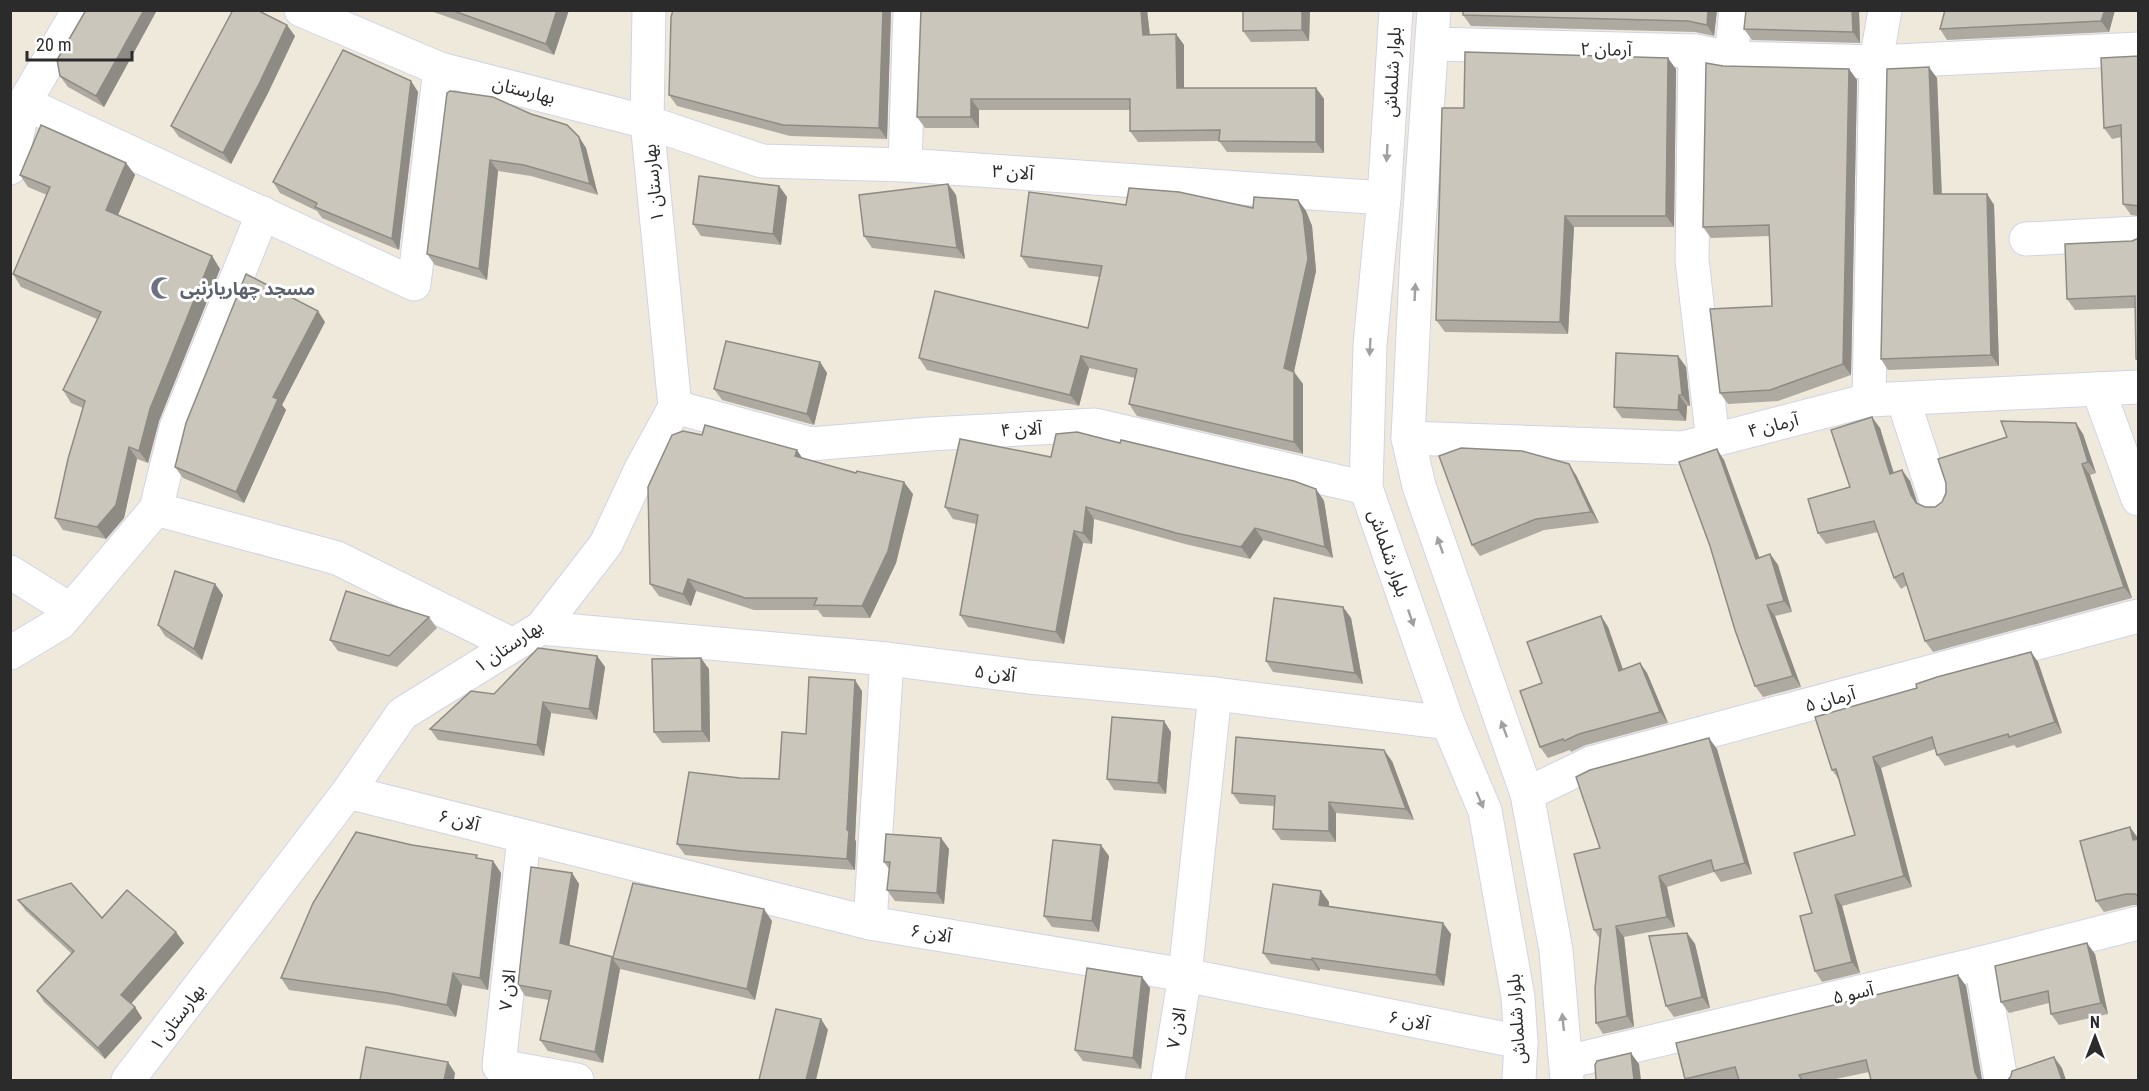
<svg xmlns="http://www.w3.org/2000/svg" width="2149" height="1091" font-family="'Roboto Condensed','Noto Sans Arabic',sans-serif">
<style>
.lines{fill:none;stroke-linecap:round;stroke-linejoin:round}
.street-casing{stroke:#d1d3e5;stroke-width:35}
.secondary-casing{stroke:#d1d3e5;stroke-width:35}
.street{stroke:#fff;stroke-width:33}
.secondary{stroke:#fff;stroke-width:33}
.wall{fill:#aeaaa2}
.shaded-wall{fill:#8d8b84}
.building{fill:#cac6bc;stroke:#8d8b84;stroke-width:1.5}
.oneway{fill:#a0a0a0}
.labels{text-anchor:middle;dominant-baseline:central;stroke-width:6;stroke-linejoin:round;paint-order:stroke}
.street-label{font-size:18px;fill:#2b2b2b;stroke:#fff}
.worship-label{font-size:18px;font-weight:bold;fill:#5b616d;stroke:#fff;text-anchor:start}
</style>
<rect width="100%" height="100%" fill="#efe9dc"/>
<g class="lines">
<!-- street casing -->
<g class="street-casing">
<g id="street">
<path d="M79 10 24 103 414 284 440 69"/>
<path d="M301 10 440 69 647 122 762 161 905 165 1384 198"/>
<path d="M1885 10 1876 62 2138 49"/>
<path d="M1432 44 1695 51 1731 58 1736 10"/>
<path d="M1695 51 1692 260 1713 441"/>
<path d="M1731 58 1876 62 1869 400"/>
<path d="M905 165 910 10"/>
<path d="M10 168 24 103"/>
<path d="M263 213 176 428 156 509 337 558 513 645"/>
<path d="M2026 239 2138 233"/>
<path d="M2098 389 2138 499"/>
<path d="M1903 399 1936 500"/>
<path d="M675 407 811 444 930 434 1095 425 1366 488"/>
<path d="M1408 438 1683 448 1869 400 2138 387"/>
<path d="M10 572 71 610"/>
<path d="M541 628 887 659 1029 677 1215 694 1448 723"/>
<path d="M10 653 60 623 156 509"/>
<path d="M348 792 870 923 1185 975 1521 1042"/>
<path d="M1527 794 1591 763 2138 616"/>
<path d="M524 837 499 1066 577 1080"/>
<path d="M870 923 887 659"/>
<path d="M1981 963 2001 1080"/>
<path d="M1567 1062 1981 963 2138 923"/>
<path d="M128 1080 348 792 402 714 541 628 606 544 641 469 675 407 647 122 649 10"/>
<path d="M1168 1080 1185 975 1215 694"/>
</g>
</g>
<!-- secondary casing -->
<g class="secondary-casing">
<g id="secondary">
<path d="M1396 10 1384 198 1370 345 1366 488 1448 723 1485 811 1518 997 1521 1042 1519 1080"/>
<path d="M1434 10 1417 252 1408 438 1419 486 1527 794 1556 950 1567 1080"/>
</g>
</g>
<!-- street -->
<use href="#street" class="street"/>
<!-- secondary -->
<use href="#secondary" class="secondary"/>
</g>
<!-- wall -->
<g class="wall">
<path d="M86 10H157L104 107 68 87 60 76Z"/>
<path d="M428 10H569L554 55Z"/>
<path d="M673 10H891L887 139 790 136 677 106 669 95Z"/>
<path d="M921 10H1147L1150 35 1176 34 1184 45V88H1316L1324 99V153L1227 152 1219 141 1138 142 1130 131V110H979V128H925L917 117Z"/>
<path d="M1310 10 1309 41 1251 42 1243 31Z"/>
<path d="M1717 10 1714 36 1695 32 1471 26 1463 15Z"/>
<path d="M1746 10H1859L1860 43 1752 40 1744 29Z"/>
<path d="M2115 10 2109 32 1947 40 1940 29Z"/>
<path d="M295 36 268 93 231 164 179 137 171 126Z"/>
<path d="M2139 56V216L2131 215 2123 204 2122 137 2112 139 2104 128Z"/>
<path d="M1723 66 1849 69 1857 80 1851 375 1778 401 1728 404 1720 393 1772 306 1770 236 1711 238 1703 227Z"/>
<path d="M1676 69 1674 227H1574L1568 334 1445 332 1436 320 1464 108Z"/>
<path d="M1937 78 1942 194H1987L1994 205 1999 366 1888 370 1881 359Z"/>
<path d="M411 81 418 92 399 250 322 218 317 211 280 193 273 182Z"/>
<path d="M447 93 579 137 586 148 598 195 531 176 498 171 487 280 435 265 427 254Z"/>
<path d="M126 163 135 175 118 215 212 256 220 269 159 421 148 463 137 459 124 518 106 539 63 530 55 518 83 408 71 403 63 390 97 319 21 287 13 274 47 195 28 187 20 175Z"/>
<path d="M948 184 956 195 965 259 872 248 864 236Z"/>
<path d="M779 186 787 197 781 245 701 236 693 224Z"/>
<path d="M1298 200 1306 211 1312 226 1316 271 1294 372 1303 384V454L1137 416 1129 404 1135 378 1089 368 1079 406 927 370 919 358 1088 328 1100 277 1029 268 1021 256 1126 205 1253 208Z"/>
<path d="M2139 238V362L2136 359 2135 308 2075 310 2067 299 2132 241Z"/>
<path d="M325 322 282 405 286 410 244 503 183 478 175 467Z"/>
<path d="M1678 356 1686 367 1690 406H1687L1686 421 1622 418 1614 407Z"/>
<path d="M820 362 827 373 814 425 722 400 714 389Z"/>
<path d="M1880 428 1894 473 1910 481 1918 504 1925 507H1935L2083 434 2096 473 2090 475 2132 598 1933 652 1925 641 1907 585 1901 589 1894 578 1878 532 1826 544 1818 533 1850 487Z"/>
<path d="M1051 457 1316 489 1324 501 1333 558 1263 540 1250 559 1185 544 1094 519 1092 544 1083 543 1064 644 968 627 960 615 976 524 953 519 945 507Z"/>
<path d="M802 458 913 494 896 563 870 618 823 617 818 610H754L696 591 691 606 659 596 650 584Z"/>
<path d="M1724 460 1759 558 1770 554 1778 565 1792 612 1775 616 1801 687 1763 697 1755 686Z"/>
<path d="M1576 475 1599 523 1544 530 1480 556 1472 545Z"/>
<path d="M215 584 223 595 202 660 165 636 158 625Z"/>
<path d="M1343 607 1351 618 1363 684 1273 672 1266 661Z"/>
<path d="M1601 616 1608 627 1623 670 1640 663 1647 673 1668 723 1586 745 1571 752 1570 750 1548 758 1540 747 1542 683Z"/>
<path d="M429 617 437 628 397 667 338 651 330 640Z"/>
<path d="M2031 652 2038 662 2062 733 2017 748 2014 745 1945 766 1937 755 1935 749 1881 768 1912 887 1842 906 1860 973 1822 982 1815 971 1812 913 1855 835 1840 781 1832 770 1917 688Z"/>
<path d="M597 656 605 667 597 720 551 713 544 756 438 740 430 729 494 694Z"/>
<path d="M709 669 710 742 662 743 654 732Z"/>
<path d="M862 691 855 839 856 842 855 870 750 862 685 855 677 844 740 778 779 779 806 734Z"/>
<path d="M1171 732 1166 794 1114 790 1107 779Z"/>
<path d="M1717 749 1752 874 1721 882 1714 872 1667 887 1675 927 1624 937 1634 1027 1603 1034 1596 1023 1600 939 1594 930Z"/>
<path d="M1392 761 1414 820 1336 813V842L1281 840 1273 829 1275 806 1240 804 1232 793Z"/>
<path d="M941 838 949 849 944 904 895 901 887 890 889 869 884 862Z"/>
<path d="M2138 839 2139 905H2133L2104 912 2096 901Z"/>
<path d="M412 845 493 861 501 873 488 990 462 985 456 1017 396 1005 289 990 281 978Z"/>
<path d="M1109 856 1099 932 1052 927 1044 916Z"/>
<path d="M572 873 579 884 569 946 613 957 772 921 755 1000 620 969 603 1063 548 1051 540 1040 549 1000 525 996 518 985Z"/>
<path d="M1321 891 1329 902V906L1451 934 1444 986 1320 969 1319 971 1271 964 1263 953Z"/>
<path d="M18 900 102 918 184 943 131 1004 135 1007 142 1018 105 1059 44 1002 37 991 72 954 26 911Z"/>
<path d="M1687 933 1695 944 1710 1008 1674 1017 1666 1006Z"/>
<path d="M2095 954 2108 1014 2059 1025 2051 1014 2049 1003 2009 1013 2001 1002Z"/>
<path d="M1958 975 1966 986 1982 1080H1871L1869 1072 1831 1080H1739L1738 1079 1732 1080H1686L1685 1079Z"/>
<path d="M1142 977 1150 988 1141 1069 1083 1061 1075 1050Z"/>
</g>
<!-- shaded-wall -->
<g class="shaded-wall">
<path d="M144 10H157L104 107 96 96Z"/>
<path d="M557 10H569L554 55 546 44Z"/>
<path d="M883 10H891L887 139 879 128Z"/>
<path d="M1141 10H1147L1151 46 1143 35Z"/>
<path d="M1302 10H1310L1309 41 1302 30Z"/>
<path d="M1708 10H1717L1714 36 1707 25Z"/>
<path d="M1852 10H1859L1860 43 1853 32Z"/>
<path d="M2105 10H2115L2109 32 2101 21Z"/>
<path d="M287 25 295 36 268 93 231 164 223 153Z"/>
<path d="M1176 34 1184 45V99L1177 88Z"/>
<path d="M1668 58 1676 69 1674 227 1666 216Z"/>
<path d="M1929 67 1937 78 1942 205 1934 194Z"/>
<path d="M1849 69 1857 80 1851 375 1843 364Z"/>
<path d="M411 81 418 92 399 250 392 239Z"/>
<path d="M1316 88 1324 99V153L1316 142Z"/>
<path d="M971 99 979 110V128L971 117Z"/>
<path d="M579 137 586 148 598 195 590 184Z"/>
<path d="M490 160 498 171 487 280 479 269Z"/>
<path d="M126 163 135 175 115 222 106 210Z"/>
<path d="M948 184 956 195 965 259 957 248Z"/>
<path d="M779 186 787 197 781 245 773 234Z"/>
<path d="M1987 194 1994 205 1999 366 1991 355Z"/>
<path d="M1298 200 1306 211 1312 226 1316 271 1292 380 1284 368Z"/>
<path d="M1565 216 1574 227 1568 334 1560 322Z"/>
<path d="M212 256 220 269 159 421 148 463 139 451 150 409Z"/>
<path d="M318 311 325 322 282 405 286 410 244 503 236 492 273 397Z"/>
<path d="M1081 356 1089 368 1079 406 1070 395Z"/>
<path d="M1678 356 1686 367 1690 406 1682 395Z"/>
<path d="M820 362 827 373 814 425 807 414Z"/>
<path d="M1294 372 1303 384V454L1294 442Z"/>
<path d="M1679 395 1687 406 1686 421 1678 410Z"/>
<path d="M1872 417 1880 428 1897 485 1890 474Z"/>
<path d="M2076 423 2083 434 2096 473 2088 462Z"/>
<path d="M129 447 137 459 124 518 106 539 97 527Z"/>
<path d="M1717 449 1724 460 1764 570 1756 559Z"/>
<path d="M797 450 805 462 795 456Z"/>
<path d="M1569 464 1576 475 1599 523 1591 512Z"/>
<path d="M2082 464 2090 475 2132 598 2124 587Z"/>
<path d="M1902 470 1910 481 1918 506 1911 495Z"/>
<path d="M904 482 913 494 896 563 870 618 862 606Z"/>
<path d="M1316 489 1324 501 1333 558 1325 547Z"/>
<path d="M1086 507 1094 519 1092 544 1083 533Z"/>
<path d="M1255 528 1263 540 1250 559 1241 547Z"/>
<path d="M1074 531 1083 543 1064 644 1056 632Z"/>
<path d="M1770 554 1778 565 1792 612 1784 601Z"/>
<path d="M688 579 696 591 691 606 683 594Z"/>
<path d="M215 584 223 595 202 660 194 649Z"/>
<path d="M1767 605 1775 616 1801 687 1793 676Z"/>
<path d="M1343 607 1351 618 1363 684 1355 673Z"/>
<path d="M1601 616 1608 627 1627 681 1619 671Z"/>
<path d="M2031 652 2038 662 2062 733 2055 722Z"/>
<path d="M597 656 605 667 597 720 589 709Z"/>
<path d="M701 658 709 669 710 742 702 731Z"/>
<path d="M1640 663 1647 673 1668 723 1660 712Z"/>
<path d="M855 680 862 691 855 839 856 842 855 870 847 859V830Z"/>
<path d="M543 702 551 713 544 756 537 745Z"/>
<path d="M1164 721 1171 732 1166 794 1158 783Z"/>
<path d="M1709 738 1717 749 1752 874 1745 863Z"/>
<path d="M1384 750 1392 761 1414 820 1406 809Z"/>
<path d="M1873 757 1881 768 1912 887 1904 876Z"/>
<path d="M1329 802 1336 813V842L1329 831Z"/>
<path d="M2130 827 2138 838 2139 841 2133 840Z"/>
<path d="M941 838 949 849 944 904 937 893Z"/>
<path d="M1101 845 1109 856 1099 932 1092 921Z"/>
<path d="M493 861 501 873 488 990 480 978Z"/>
<path d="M572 873 579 884 568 954 560 943Z"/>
<path d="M1659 876 1667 887 1675 927 1667 917Z"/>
<path d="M1321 891 1329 902 1327 916 1319 905Z"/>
<path d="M1835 895 1842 906 1860 973 1852 962Z"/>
<path d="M764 909 772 921 755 1000 747 989Z"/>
<path d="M1443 923 1451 934 1444 986 1436 975Z"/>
<path d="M1616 926 1624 937 1634 1027 1627 1016Z"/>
<path d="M176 932 184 943 129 1006 121 995Z"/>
<path d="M1687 933 1695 944 1710 1008 1702 997Z"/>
<path d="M2087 943 2095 954 2108 1014 2101 1003Z"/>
<path d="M612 958 620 969 603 1063 595 1052Z"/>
<path d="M1312 958 1320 969 1319 971 1312 960Z"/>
<path d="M453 973 462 985 456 1017 447 1005Z"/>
<path d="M1958 975 1966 986 1982 1080H1979L1975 1072Z"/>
<path d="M1142 977 1150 988 1141 1069 1133 1058Z"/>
<path d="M135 1007 142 1018 105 1059 98 1048Z"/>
<path d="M821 1019 828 1030 816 1080H806Z"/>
<path d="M1631 1053 1639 1064 1641 1080H1634Z"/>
<path d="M2054 1057 2062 1068 2066 1080H2062Z"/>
<path d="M448 1062 455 1073 454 1080H444Z"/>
</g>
<!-- building -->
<g class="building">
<path d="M86 10H144L96 96 60 76 57 60Z"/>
<path d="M233 10H257L287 25 260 82 223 153 171 126Z"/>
<path d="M451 10H557L546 44Z"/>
<path d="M673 10H883L879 128 783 125 669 95 671 17Z"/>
<path d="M921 10H1141L1143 35 1176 34 1177 88H1316V142L1219 141 1220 130 1130 131V99H971V117H917Z"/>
<path d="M1243 10H1302V30L1243 31Z"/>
<path d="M1463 10H1708L1707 25 1688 21 1463 15Z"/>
<path d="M1746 10H1852L1853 32 1744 29Z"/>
<path d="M1945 10H2105L2101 21 1940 29Z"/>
<path d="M343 50 411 81 392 239 315 207 317 203 273 182Z"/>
<path d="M1465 52 1668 58 1666 216H1565L1560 322 1436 320 1442 108H1464Z"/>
<path d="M2139 56V206L2123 204 2121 125 2104 128 2101 58Z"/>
<path d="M1706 63 1723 66 1849 69 1843 364 1770 390 1720 393 1710 309 1772 306 1769 225 1703 227Z"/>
<path d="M1929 67 1934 194H1987L1991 355 1881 359 1887 69Z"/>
<path d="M450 91 493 97 531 114 567 125 579 137 590 184 524 165 490 160 479 269 427 254 447 93Z"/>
<path d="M41 125 126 163 106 210 212 256 150 409 139 451 129 447 116 505 97 527 55 518 68 459 85 401 63 390 101 312 13 274 50 187 20 175Z"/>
<path d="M699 176 779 186 773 234 693 224Z"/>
<path d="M948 184 957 248 864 236 859 195Z"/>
<path d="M1129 188 1179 192 1253 208 1254 197 1298 200 1303 214 1308 259 1284 368 1294 372V442L1129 404 1137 369 1081 356 1070 395 919 358 935 291 1088 328 1102 266 1021 256 1029 192 1126 205Z"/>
<path d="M2139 238V360L2136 359 2135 296 2067 299 2065 244 2132 241Z"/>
<path d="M246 274 318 311 273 397 278 399 236 492 175 467 186 423Z"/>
<path d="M726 341 820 362 807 414 714 389Z"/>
<path d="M1616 353 1678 356 1682 395H1679L1678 410 1614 407Z"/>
<path d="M1872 417 1890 474 1902 470 1911 495 1916 503 1925 507H1935L1942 502 1946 493V483L1938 459 2007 437 2001 421 2076 423 2088 462 2082 464 2124 587 1925 641 1903 573 1894 578 1874 521 1818 533 1808 499 1850 487 1831 430Z"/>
<path d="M705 425 797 450 795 456 856 473 857 471 904 482 888 551 862 606 814 605 817 598H745L688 579 683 594 650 584 648 487 672 435 683 431 702 435Z"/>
<path d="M1077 432 1120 443 1121 440 1294 481 1316 489 1325 547 1255 528 1241 547 1176 533 1086 507 1083 533 1074 531 1056 632 960 615 978 515 945 507 960 439 1051 457 1056 434Z"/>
<path d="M1461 448 1522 451 1569 464 1591 512 1536 519 1472 545 1439 456Z"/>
<path d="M1717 449 1756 559 1770 554 1784 601 1767 605 1793 676 1755 686 1735 630 1710 546 1679 462Z"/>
<path d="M175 571 215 584 194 649 158 625Z"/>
<path d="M346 591 429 617 389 656 330 640Z"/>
<path d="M1274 598 1343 607 1355 673 1266 661Z"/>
<path d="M1601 616 1619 671 1640 663 1660 712 1579 734 1564 741 1563 739 1540 747 1520 691 1542 683 1527 642Z"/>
<path d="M538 648 597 656 589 709 543 702 537 745 430 729 471 691 494 694Z"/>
<path d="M2031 652 2055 722 2009 737 2008 734 1937 755 1932 737 1873 757 1904 876 1835 895 1852 962 1815 971 1800 916 1812 913 1794 853 1855 835 1836 769 1832 770 1815 717 1917 688 1916 684 1937 677Z"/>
<path d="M701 658 702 731 654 732 652 659Z"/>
<path d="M809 677 855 680 847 830 849 831 847 859 742 851 677 844 689 772 740 778 779 779 782 732 806 734Z"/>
<path d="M1112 717 1164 721 1158 783 1107 779Z"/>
<path d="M1236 737 1384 750 1406 809 1329 802V831L1273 829 1275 796 1232 793Z"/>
<path d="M1709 738 1745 863 1714 871 1711 860 1659 876 1667 917 1616 926 1627 1016 1596 1023 1595 988 1601 929 1594 930 1574 854 1600 848 1576 777 1590 770Z"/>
<path d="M2130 827 2133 840 2139 839V896L2135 894H2126L2096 901 2080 841Z"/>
<path d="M356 832 412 845 477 855 476 858 493 861 480 978 453 973 447 1005 388 993 281 978 313 903Z"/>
<path d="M886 834 941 838 937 893 887 890 890 862H884Z"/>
<path d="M1053 840 1101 845 1092 921 1044 916Z"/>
<path d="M531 867 572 873 560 943 613 957 633 883 764 909 747 989 612 958 595 1052 540 1040 551 991 518 985Z"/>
<path d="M71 883 102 918 127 890 176 932 121 995 135 1007 98 1048 37 991 74 951 18 900Z"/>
<path d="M1273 884 1321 891 1319 905 1443 923 1436 975 1312 958V960L1263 953Z"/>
<path d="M1687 933 1702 997 1666 1006 1649 936Z"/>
<path d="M2087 943 2101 1003 2051 1014 2048 991 2001 1002 1995 966Z"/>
<path d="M1087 968 1142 977 1133 1058 1075 1050Z"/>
<path d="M1958 975 1975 1072 1979 1080H1871L1866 1060 1799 1075 1802 1080H1739L1735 1067 1685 1079 1676 1043Z"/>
<path d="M776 1009 821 1019 806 1080H759Z"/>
<path d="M366 1047 448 1062 444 1080H360Z"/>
<path d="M1631 1053 1634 1080H1596L1595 1065 1597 1061Z"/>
<path d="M2054 1057 2062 1080H2008L2011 1076 2012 1071Z"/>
</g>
<!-- one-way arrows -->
<defs><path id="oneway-solid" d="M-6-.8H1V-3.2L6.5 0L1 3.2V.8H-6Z" transform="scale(1.5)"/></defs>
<g class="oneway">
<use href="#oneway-solid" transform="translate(1387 153) rotate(93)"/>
<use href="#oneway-solid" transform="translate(1415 292) rotate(-87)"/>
<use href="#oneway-solid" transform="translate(1370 347) rotate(93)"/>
<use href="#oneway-solid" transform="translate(1440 545) rotate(-109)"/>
<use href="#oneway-solid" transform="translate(1411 618) rotate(71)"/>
<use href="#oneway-solid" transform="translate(1504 729) rotate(-110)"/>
<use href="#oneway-solid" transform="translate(1480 800) rotate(67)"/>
<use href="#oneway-solid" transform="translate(1563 1022) rotate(-96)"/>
</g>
<!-- icons -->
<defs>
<g id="mosque-bare" transform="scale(1.8)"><path d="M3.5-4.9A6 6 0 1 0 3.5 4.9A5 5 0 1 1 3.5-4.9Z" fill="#6b7280" stroke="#fff" stroke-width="2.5" paint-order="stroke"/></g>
</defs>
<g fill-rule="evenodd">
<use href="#mosque-bare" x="162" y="288"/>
</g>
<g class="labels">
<!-- street labels -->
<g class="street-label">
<text transform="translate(1606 49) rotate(1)">آرمان ۲</text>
<text transform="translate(1392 72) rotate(-87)">بلوار شلماش</text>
<text transform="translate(524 90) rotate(14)">بهارستان</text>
<text transform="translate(1013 172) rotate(4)">آلان ۳</text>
<text transform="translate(653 183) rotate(-96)">بهارستان ۱</text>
<text transform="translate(1773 425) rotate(-14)">آرمان ۴</text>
<text transform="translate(1021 429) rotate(-3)">آلان ۴</text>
<text transform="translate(1389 553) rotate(71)">بلوار شلماش</text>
<text transform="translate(508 646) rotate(-34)">بهارستان ۱</text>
<text transform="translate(995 673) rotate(7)">آلان ۵</text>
<text transform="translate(1830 699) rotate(-15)">آرمان ۵</text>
<text transform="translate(459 820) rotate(14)">آلان ۶</text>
<text transform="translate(931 933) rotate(9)">آلان ۶</text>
<text transform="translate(507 990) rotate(-84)">الان ۷</text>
<text transform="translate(1853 993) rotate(-13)">آسو ۵</text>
<text transform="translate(177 1017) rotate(-53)">بهارستان ۱</text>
<text transform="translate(1516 1019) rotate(-94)">بلوار شلماش</text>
<text transform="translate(1409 1020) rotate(11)">آلان ۶</text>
<text transform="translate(1176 1028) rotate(-80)">الان ۷</text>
</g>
<!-- worship labels -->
<g class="worship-label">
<text x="180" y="288">مسجد چهاریارنبی</text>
</g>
</g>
<!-- border -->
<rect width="2149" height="1091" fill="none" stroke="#2b2b2b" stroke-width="24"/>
<!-- north arrow -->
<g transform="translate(2095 1037)" stroke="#ffffff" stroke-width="4.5" paint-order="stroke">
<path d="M0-4.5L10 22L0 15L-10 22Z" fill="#2b2b2b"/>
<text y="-9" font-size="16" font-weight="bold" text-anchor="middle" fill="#2b2b2b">N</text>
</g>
<!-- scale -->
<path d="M27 51v9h105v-9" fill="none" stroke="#2b2b2b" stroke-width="3"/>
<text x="36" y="51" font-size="18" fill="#2b2b2b" stroke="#ffffff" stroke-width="4.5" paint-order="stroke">20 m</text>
</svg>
